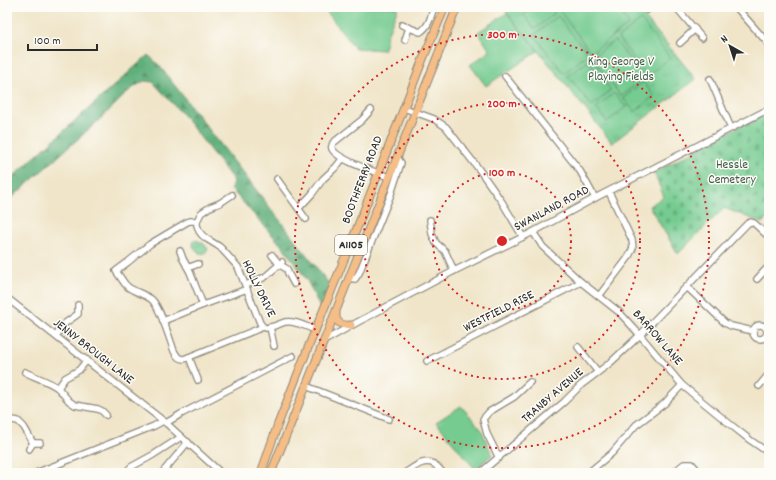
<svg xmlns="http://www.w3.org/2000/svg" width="776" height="480" font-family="Dekko,sans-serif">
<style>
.forest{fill:url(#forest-firs);stroke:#456d52}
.cemetery{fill:url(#cemetery-stones);stroke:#507b5e}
.park{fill:url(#park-tufts);stroke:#507b5e}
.garden{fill:#74cb90;stroke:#507b5e}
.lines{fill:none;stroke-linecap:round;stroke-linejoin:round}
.minor-casing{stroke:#8e887a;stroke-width:8}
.major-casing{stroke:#8e887a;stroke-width:9}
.minor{stroke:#fff;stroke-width:5.5}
.major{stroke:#f6be87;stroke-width:7}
.ring{fill:none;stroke:#d62828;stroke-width:2;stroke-dasharray:2 4}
.labels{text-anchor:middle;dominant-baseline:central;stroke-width:3;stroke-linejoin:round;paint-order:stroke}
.shield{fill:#fdfcf7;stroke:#6a6a68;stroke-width:1}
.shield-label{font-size:12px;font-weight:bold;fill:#2b2b2b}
.park-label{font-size:13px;fill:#415b49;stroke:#fdfcf7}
.street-label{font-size:13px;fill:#2b2b2b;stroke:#fdfcf7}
.centre{fill:#d62828;stroke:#fdfcf7;stroke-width:2}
.ring-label{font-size:12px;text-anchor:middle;font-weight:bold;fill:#d62828;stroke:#fdfcf7;stroke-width:3;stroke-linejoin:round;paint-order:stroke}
</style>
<defs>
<pattern id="forest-firs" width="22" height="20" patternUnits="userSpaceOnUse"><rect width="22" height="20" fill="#5faf7a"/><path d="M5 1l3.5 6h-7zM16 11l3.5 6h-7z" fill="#4f8f64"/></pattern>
<pattern id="cemetery-stones" width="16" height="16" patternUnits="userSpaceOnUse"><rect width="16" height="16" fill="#74cb90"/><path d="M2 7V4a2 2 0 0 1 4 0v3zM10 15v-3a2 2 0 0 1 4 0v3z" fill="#65ae7c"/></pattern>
<pattern id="park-tufts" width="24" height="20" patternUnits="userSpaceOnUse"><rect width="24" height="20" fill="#74cb90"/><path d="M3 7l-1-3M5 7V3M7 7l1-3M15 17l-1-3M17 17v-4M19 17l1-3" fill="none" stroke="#65ae7c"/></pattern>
</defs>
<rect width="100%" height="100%" fill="#fdfcf7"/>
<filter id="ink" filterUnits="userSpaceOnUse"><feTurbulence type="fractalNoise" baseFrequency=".025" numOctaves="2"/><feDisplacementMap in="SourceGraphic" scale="8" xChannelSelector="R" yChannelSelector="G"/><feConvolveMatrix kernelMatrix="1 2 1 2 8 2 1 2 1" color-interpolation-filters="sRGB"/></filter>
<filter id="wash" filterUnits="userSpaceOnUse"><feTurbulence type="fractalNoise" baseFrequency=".012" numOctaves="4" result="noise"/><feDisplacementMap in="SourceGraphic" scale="16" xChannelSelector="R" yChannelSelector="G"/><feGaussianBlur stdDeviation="0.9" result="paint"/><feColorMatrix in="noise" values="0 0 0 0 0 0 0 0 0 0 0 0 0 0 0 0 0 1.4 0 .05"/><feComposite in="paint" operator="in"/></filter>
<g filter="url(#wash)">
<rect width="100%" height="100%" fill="#f0e5c9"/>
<!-- forest -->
<path class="forest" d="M148 55 158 64 247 178 330 285 320 308 307 280 283 247 231 189 234 181 183 115 153 82 144 81 131 89 96 123 16 194 7 203V182Z"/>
<!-- cemetery -->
<path class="cemetery" d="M769 110V217L763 223 724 208 678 254 649 206 664 197 654 173Z"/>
<!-- park -->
<g class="park">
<path d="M507 7H636L696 79 612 143 563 81 507 13 505 9Z"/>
<path d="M194 240C202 241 205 244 208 250L205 253 201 254 196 251 193 246Z"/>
</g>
<!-- garden -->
<g class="garden">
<path d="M323 7H398L386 38V43L383 50 355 48Z"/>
<path d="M533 7H550L555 13 535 29 524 15Z"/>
<path d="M557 7H616L629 24 591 53Z"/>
<path d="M507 13 538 51 486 86 470 65 490 51 478 32Z"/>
<path d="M558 16 588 54 564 73 534 35Z"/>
<path d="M641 20 670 58 647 76 618 38Z"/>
<path d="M615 40 644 78 621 96 592 58Z"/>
<path d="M588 61 611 90 592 106 568 76Z"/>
<path d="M643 82 654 96 635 112 623 98Z"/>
<path d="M614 93 626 107 607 122 596 108Z"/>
<path d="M461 406 481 429 492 455 475 469 436 422Z"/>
</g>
</g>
<g filter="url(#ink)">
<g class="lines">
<!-- minor casing -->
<g class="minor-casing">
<g id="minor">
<path d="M676 7 702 38"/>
<path d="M736 7 766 41 769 46"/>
<path d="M647 10 651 7"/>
<path d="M402 25 420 32C429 27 431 16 434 7"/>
<path d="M405 40 409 28"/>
<path d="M680 43 695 29"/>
<path d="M505 76 580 171 595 198"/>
<path d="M710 79 731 128"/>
<path d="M404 108 434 119 446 127 478 168 502 202 523 237"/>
<path d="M371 110 362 120 333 143C332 146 331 146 332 149 339 161 376 172 389 177"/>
<path d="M277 179 306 219"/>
<path d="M232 195 220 203 210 207 201 213 197 221V225L199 231 202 235 207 239 220 247 238 267 260 323 263 327 266 328C273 327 279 324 285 322 295 320 306 327 316 330"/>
<path d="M299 208 312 194 323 179 336 167 343 158"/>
<path d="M430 220 432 234 436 243 445 251 454 271"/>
<path d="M197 221H190L187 222 150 244 128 262 116 271 125 284 128 287C135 292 144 294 151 299 160 306 170 340 174 351 177 356 178 359 184 359L263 327"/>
<path d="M533 232 543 247 581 282 619 312 640 335 671 372 682 385 731 425 750 440 769 453"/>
<path d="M180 251 183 259 190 272 203 305"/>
<path d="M272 255 280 265 287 269 288 273 294 284"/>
<path d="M187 266 190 267 198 264"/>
<path d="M349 278 355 279 359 273 391 194 401 163 397 157"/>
<path d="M757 279 769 266"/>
<path d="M246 285 265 277 282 262"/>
<path d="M687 287 725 323 731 326 753 331"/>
<path d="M599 296 628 258 633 248 632 240 609 192"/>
<path d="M7 298 166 423 221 473"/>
<path d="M163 321 203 305 247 289"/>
<circle cx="760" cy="332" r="7"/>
<path d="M270 327 274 346"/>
<path d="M56 336 64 324 78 314V305"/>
<path d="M324 341 356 323 454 271 533 232 595 198 769 109"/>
<path d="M578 347 598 372"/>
<path d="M189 357 198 380"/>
<path d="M427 361 581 282"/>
<path d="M25 372C36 378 47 380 58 388L65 378 79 370 87 360"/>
<path d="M306 386 389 419"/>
<path d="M759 386 769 374"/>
<path d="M58 388 69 401 75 405 98 409 102 411 106 415"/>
<path d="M7 419 18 421 24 427 33 443"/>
<path d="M166 423 181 414 293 356"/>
<path d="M29 449 33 443H40"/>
<path d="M499 458 487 434 483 419 489 412 514 397 530 382"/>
<path d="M36 473 154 426 163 421"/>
<path d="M129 473 128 470 131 467 153 455 181 437"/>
<path d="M162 473 188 442"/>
<path d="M405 473C413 468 424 458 434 464 437 466 440 470 443 473"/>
<path d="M480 473 564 402 581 385 610 363 640 335 748 223 751 222 754 223 769 237"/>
<path d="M588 473 612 453 636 425 665 403 682 385"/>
<path d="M673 473 684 464H692L700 473"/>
</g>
</g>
<!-- major casing -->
<g class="major-casing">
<g id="major">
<path d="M336 313C335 323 342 326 351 325"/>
<path d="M261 473 278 424 308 348 357 228 423 59 445 7"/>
<path d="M271 473 306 386 457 7"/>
</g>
</g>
<!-- minor -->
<use href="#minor" class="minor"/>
<!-- major -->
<use href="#major" class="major"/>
</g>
</g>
<!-- distance rings -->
<g class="ring">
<circle cx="502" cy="241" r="69"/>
<circle cx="502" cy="241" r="138"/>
<circle cx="502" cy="241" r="207"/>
</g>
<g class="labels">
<!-- shield labels -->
<rect class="shield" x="335" y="235" width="32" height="20" rx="3"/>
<g class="shield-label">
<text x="351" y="245">A1105</text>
</g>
<!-- park labels -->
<g class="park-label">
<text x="621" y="62">King George V<tspan x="621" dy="15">Playing Fields</tspan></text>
<text x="732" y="165">Hessle<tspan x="732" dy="15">Cemetery</tspan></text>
</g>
<!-- street labels -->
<g class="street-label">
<text transform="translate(363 180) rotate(-69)">BOOTHFERRY ROAD</text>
<text transform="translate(552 209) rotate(-28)">SWANLAND ROAD</text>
<text transform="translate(258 289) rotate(64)">HOLLY DRIVE</text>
<text transform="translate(499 312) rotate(-27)">WESTFIELD RISE</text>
<text transform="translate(657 338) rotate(49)">BARROW LANE</text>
<text transform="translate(93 352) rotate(38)">JENNY BROUGH LANE</text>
<text transform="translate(553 396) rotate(-41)">TRANBY AVENUE</text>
</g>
</g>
<circle cx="502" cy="241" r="6" class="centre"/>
<g class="ring-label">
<text x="502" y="38">300 m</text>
<text x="502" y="107">200 m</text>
<text x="502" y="176">100 m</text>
</g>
<!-- margin -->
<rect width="776" height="480" fill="none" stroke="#fdfcf7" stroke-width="24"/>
<!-- north arrow -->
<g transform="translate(730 46) rotate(321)" stroke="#fdfcf7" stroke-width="3" paint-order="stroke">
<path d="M0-3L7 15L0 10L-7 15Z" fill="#2b2b2b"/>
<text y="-6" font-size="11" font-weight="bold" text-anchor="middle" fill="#2b2b2b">N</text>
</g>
<!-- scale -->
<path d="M28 44v6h69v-6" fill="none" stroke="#2b2b2b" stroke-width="2"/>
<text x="34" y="44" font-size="12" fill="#2b2b2b" stroke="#fdfcf7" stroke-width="3" paint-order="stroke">100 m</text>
</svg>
